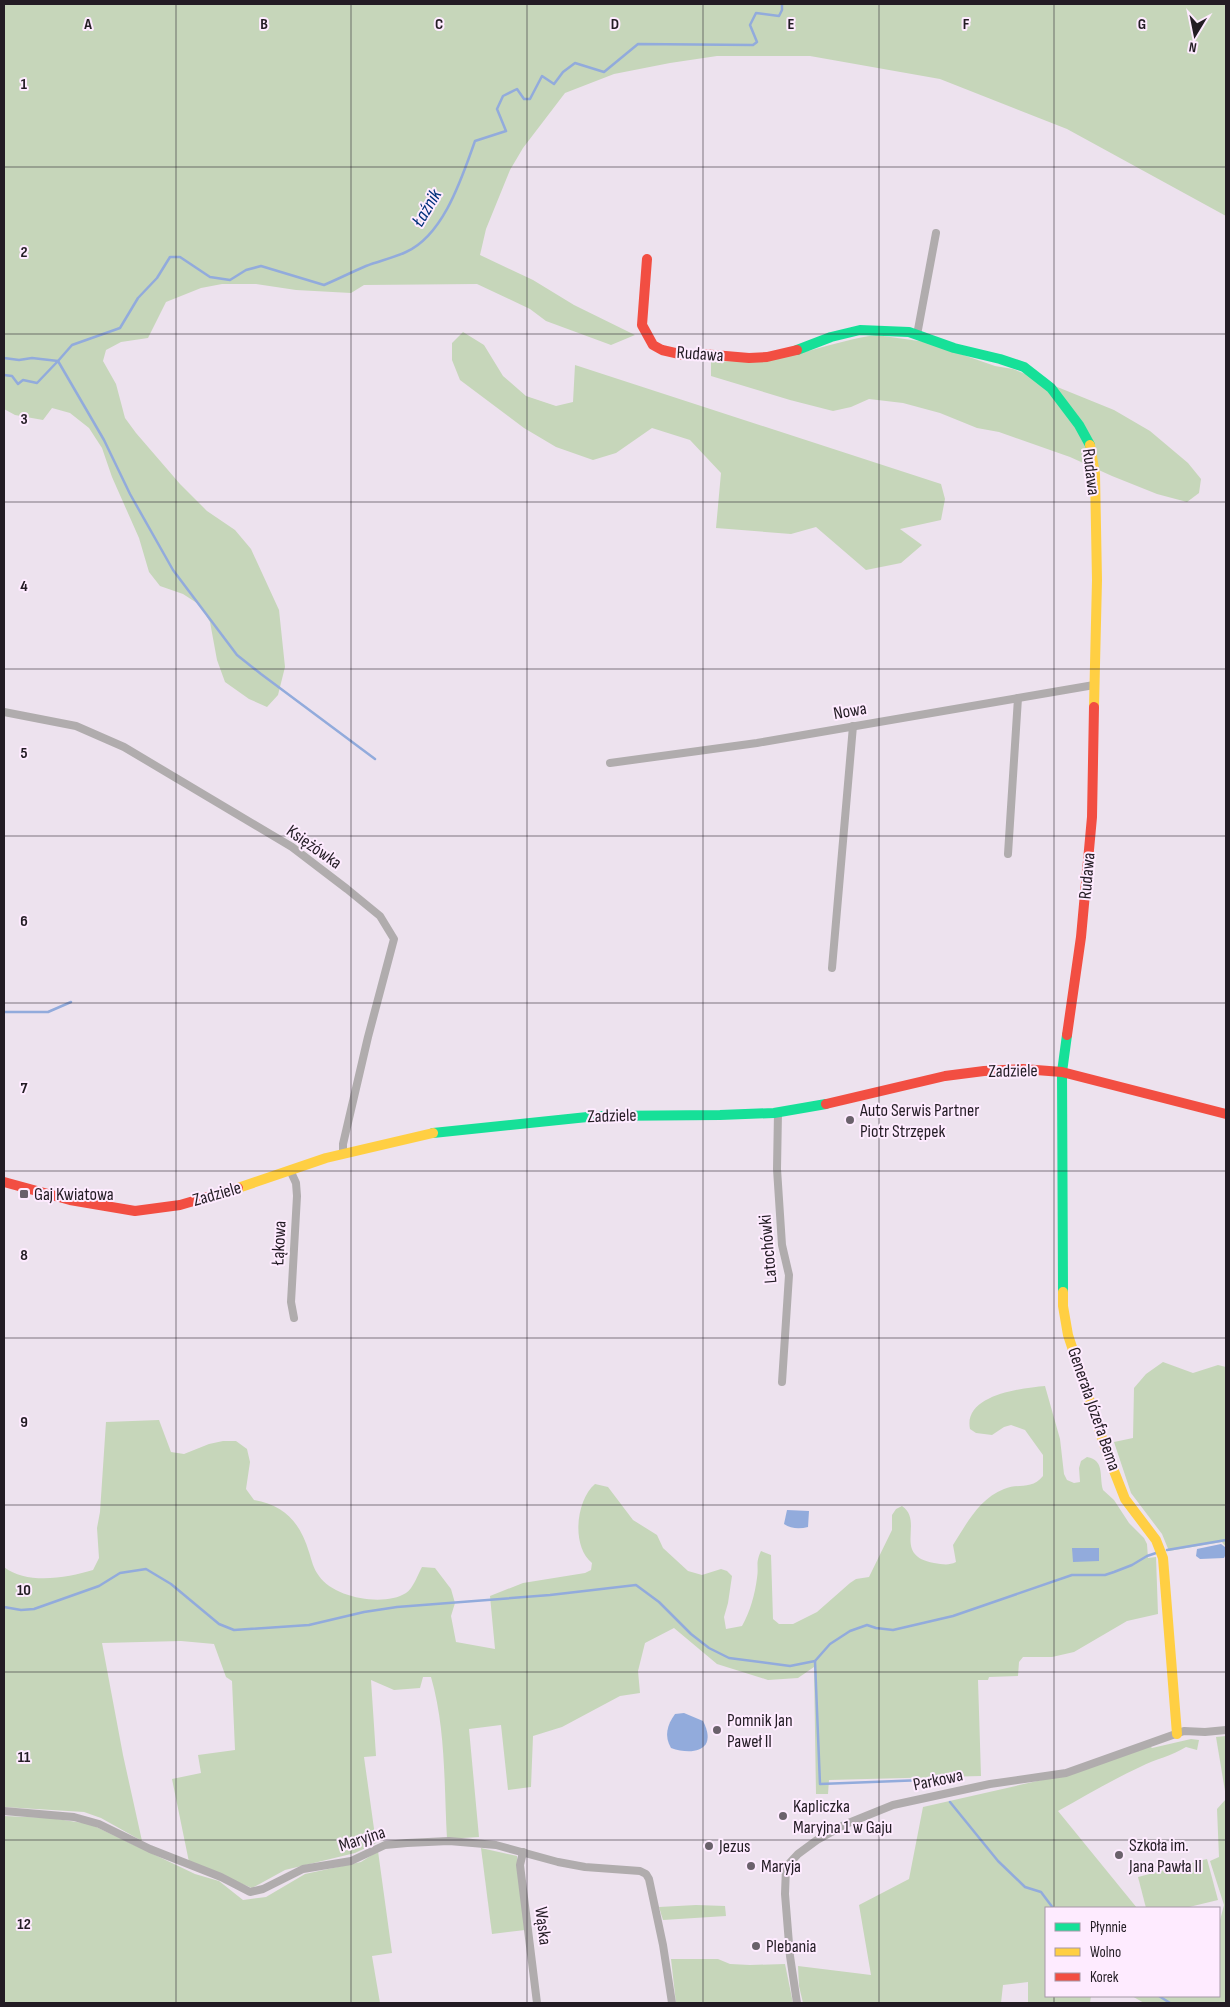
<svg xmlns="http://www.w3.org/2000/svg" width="1230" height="2007" font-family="'Sofia Sans Condensed',sans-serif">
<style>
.green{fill:#c6d6ba}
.water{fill:#92abdc}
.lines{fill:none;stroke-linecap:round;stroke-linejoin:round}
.stream{stroke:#92abdc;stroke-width:2.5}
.street{stroke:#b0acad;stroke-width:8}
.fast{stroke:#16e098;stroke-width:10}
.slow{stroke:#ffcf43;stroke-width:10}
.jam{stroke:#f24e42;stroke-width:10}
.grid{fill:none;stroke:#231c24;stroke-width:1;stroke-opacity:0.55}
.poi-dot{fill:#6a616b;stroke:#feebff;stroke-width:2}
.labels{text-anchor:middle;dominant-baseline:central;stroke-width:4;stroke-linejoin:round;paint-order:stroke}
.street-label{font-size:18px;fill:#231c24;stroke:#feebff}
.poi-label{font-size:18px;fill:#231c24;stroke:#feebff;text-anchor:start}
.water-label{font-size:19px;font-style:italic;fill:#00307b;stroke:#feebff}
.grid-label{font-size:16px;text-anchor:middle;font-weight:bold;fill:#231c24;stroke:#feebff;stroke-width:4;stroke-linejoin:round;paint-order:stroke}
</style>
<rect width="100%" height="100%" fill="#ede2ee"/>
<!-- green -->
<g class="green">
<path d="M4 4H1226V216L1067 129 940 79 810 56H717L670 63 614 74 565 93 523 148 510 170 486 229 480 255 533 280 574 305 635 335 611 345 546 321 530 309 477 284 364 285 351 293 296 290 256 284H222L201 288 166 302 148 338 121 342 106 350 103 361 116 384 125 418 136 433 180 484 207 511 235 530 251 549 279 610 285 667 278 695 267 707 249 699 225 682 217 660 210 622 200 605 183 594 160 586 149 572 139 538 112 477 102 448 89 428 70 413 52 408 43 420 15 415 4 409Z"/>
<path d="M463 332 484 345 503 376 526 396 556 406 573 402 575 365 941 484 945 499 941 520 900 529 922 545 901 563 866 570 816 527 791 534 716 528 721 473 690 440 652 428 616 453 593 460 556 447 524 428 460 380 452 360V343Z"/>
<path d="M876 335 926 342 995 366 1013 369 1114 410 1150 431 1188 463 1201 479 1199 493 1187 502 1157 494 1112 476 1070 457 999 432 977 428 940 413 903 403 869 399 851 407 833 411 790 400 711 376V362C744 361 779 359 812 350 834 344 854 338 876 335Z"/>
<path d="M1163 1362 1193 1373 1218 1365 1226 1367V1547L1222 1542 1169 1551 1162 1534 1131 1493 1114 1442 1133 1438 1134 1388 1146 1374Z"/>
<path d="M1045 1386 1060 1439 1064 1474 1067 1480 1074 1483 1080 1482 1079 1468 1081 1461 1087 1457C1105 1460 1099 1476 1103 1490L1114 1500 1129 1523 1144 1538 1147 1544 1148 1558 1156 1557 1158 1614 1127 1621 1074 1652 1052 1657H1023L1019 1662 1018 1676 989 1677 988 1680H978L981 1776 829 1780 828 1794H816L814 1667 798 1678 768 1680 717 1664 674 1628 645 1643 638 1671 640 1693 620 1696 562 1727 533 1736 531 1787 508 1790 501 1725 469 1729 479 1837 447 1839C444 1786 446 1729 431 1677H423L420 1688 394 1690 371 1680 376 1756 364 1757 376 1843 355 1853 285 1870 252 1888 235 1881 223 1874 189 1862 172 1779 201 1773 198 1755 235 1750 232 1681 226 1677 214 1644 181 1641 102 1643 123 1755 142 1841 101 1818 84 1812 4 1807V1567C27 1585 67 1578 93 1570L99 1558 97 1528 100 1512 106 1422 159 1420 171 1452 184 1454 209 1444 223 1441H236L247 1449 250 1462 246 1489 254 1500C284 1505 300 1522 309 1552 312 1561 313 1568 319 1576 334 1598 384 1607 406 1593 413 1589 418 1574 422 1567L435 1568 451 1589 455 1603 451 1616 456 1642 495 1649 490 1596 523 1583 585 1573 591 1570 592 1563C571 1546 576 1500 595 1484L608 1487 633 1520 657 1535 663 1548 688 1571 702 1575 721 1569 727 1571 732 1576 728 1603 724 1617 726 1629 742 1626C750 1612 755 1594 757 1578 759 1565 755 1564 761 1551L771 1555 773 1619 779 1624H793L817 1612 850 1583 856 1579 869 1577 892 1530V1515L896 1509 902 1506C925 1522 891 1555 934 1563 942 1564 948 1566 956 1562L953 1545C967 1523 979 1499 1004 1489 1019 1483 1032 1490 1043 1476V1455L1025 1430 1011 1425 1004 1427 992 1435 976 1433 970 1429C963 1395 1022 1388 1045 1386Z"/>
<path d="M1226 1736V1797L1216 1737Z"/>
<path d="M1191 1739 1199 1740 1197 1750 1186 1747C1172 1756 1155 1759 1140 1767 1112 1780 1085 1796 1058 1811L1137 1908H1046V1996H1091L1090 2003H1028V1982L1003 1985 1001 2003H803L799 1986 798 1966 871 1975 859 1905 909 1879 923 1807 1068 1774 1150 1746 1152 1748Z"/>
<path d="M1226 1799V2003H1144L1132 1996H1219V1924L1224 1905 1210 1861 1219 1857 1217 1809Z"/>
<path d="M4 1816 50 1818 90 1824 195 1874 219 1881 243 1900 266 1897 305 1874 361 1862 378 1851 392 1953 372 1956 380 2003H4Z"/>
<path d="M481 1848 517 1856 525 1930 492 1934Z"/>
<path d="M1207 1859 1218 1900 1185 1908H1146L1138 1877Z"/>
<path d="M696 1905 725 1906 726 1916 663 1920 659 1907Z"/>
<path d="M671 1959H718L730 1964 750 1965 785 1964 793 2003H676Z"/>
</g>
<!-- water -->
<g class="water">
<path d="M787 1510 809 1511 808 1527C800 1529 791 1529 784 1524Z"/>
<path d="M1221 1544 1225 1547 1226 1554 1224 1558 1200 1559 1196 1556 1197 1549Z"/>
<path d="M1072 1548H1099V1561L1073 1562Z"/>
<path d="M684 1713 703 1721C718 1750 694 1756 671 1748 664 1736 667 1725 675 1714Z"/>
</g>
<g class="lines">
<!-- stream -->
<g class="stream">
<path d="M4 358 19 360 32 358 58 361 72 345 120 328 138 298 157 278 170 257H180L210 277 230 280 246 270 261 266 324 285C338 279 352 272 366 266 379 261 393 258 406 252 444 235 462 177 475 141L506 131 497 109 503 96 517 89 524 99H530L542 76 554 84 563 72 575 63 604 72 638 44 753 45 757 42 750 25 756 13 779 16 782 10V4"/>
<path d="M4 375 12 376 18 384 23 380 37 383 58 361 104 440 130 494 173 570 237 655 261 674 375 759"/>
<path d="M4 1012H48L71 1002"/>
<path d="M1167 1550 1226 1540"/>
<path d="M4 1607 21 1610 34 1609 99 1586 120 1573 146 1569 171 1584 219 1624 234 1630 309 1625 364 1612 397 1607 550 1595 636 1585 659 1602 691 1634 709 1648 729 1658 790 1666 815 1661 830 1644 850 1631 867 1625 876 1628 893 1630 953 1616 1072 1575H1105L1114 1572 1132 1565 1147 1556 1156 1553"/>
<path d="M815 1661 820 1784 924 1780 933 1784"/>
<path d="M950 1802 998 1861 1025 1887 1041 1892 1053 1908"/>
<path d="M1159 1996 1170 2003"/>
</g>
<!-- street -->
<g class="street">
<path d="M917 335 936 233"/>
<path d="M4 712 76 726 124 747 292 847 347 889 380 916 394 939 368 1037 343 1144V1153"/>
<path d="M610 763 757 743 1094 685"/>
<path d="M1008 854 1018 698"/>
<path d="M832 968 853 726"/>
<path d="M778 1112 777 1169 782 1245 789 1275 782 1382"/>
<path d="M290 1170 296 1183 297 1196 291 1302 294 1318"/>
<path d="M4 1811 74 1817 99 1824 150 1849 221 1877 250 1892 263 1889 303 1869 351 1861 385 1845 407 1843 449 1841 496 1845 558 1862 585 1867 640 1871 646 1874 649 1879 663 1945 672 2003"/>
<path d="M523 1852 520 1865 537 2003"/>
<path d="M797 2003 790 1956 785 1894 786 1867 798 1854 817 1840 846 1824 893 1805 990 1784 1066 1773 1184 1731 1205 1732 1226 1730"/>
</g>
<!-- fast -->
<g class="fast">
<path d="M797 350 831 337 860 330 909 332 954 348 1000 359 1024 367 1051 388 1079 425 1090 445"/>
<path d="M433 1133 597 1116 720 1115 774 1113 826 1104"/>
<path d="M1063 1292 1062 1072 1067 1035"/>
</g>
<!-- slow -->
<g class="slow">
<path d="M1090 445 1095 474 1097 580 1094 707"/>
<path d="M238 1188 326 1158 433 1133"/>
<path d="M1063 1292V1306L1068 1335 1107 1453 1125 1499 1156 1540 1163 1558 1177 1734"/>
</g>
<!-- jam -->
<g class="jam">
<path d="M647 259 642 325 653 345 662 350 684 355 702 354 749 358 767 357 797 350"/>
<path d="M1067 1035 1081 937 1092 817 1094 707"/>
<path d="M826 1104 945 1076 984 1071 1023 1069 1062 1072 1226 1114"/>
<path d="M4 1182 70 1200 135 1211 180 1205 238 1188"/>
</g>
</g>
<!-- grid -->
<path class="grid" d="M176 4V2003M351 4V2003M527 4V2003M703 4V2003M879 4V2003M1054 4V1908M4 167H1226M4 334H1226M4 502H1226M4 669H1226M4 836H1226M4 1003H1226M4 1171H1226M4 1338H1226M4 1505H1226M4 1672H1226M4 1840H1226M1054 1996V2003"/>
<!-- markers -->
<g class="poi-dot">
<circle cx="850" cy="1120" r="5"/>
<rect x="19" y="1189" width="10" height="10" rx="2.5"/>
<circle cx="717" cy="1730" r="5"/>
<circle cx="783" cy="1816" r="5"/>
<circle cx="709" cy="1846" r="5"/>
<circle cx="1119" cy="1855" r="5"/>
<circle cx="751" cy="1866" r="5"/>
<circle cx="756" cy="1946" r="5"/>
</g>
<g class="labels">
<!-- street labels -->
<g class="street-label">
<text transform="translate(700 354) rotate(4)">Rudawa</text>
<text transform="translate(1091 472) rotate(83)">Rudawa</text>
<text transform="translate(850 711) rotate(-10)">Nowa</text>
<text transform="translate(314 847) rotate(35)">Księżówka</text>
<text transform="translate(1087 876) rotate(-85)">Rudawa</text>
<text transform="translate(1013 1071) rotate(-1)">Zadziele</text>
<text transform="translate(612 1116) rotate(-2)">Zadziele</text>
<text transform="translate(217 1194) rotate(-16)">Zadziele</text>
<text transform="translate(279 1243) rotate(-87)">Łąkowa</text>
<text transform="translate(768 1249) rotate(-95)">Latochówki</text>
<text transform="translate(1094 1409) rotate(71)">Generała Józefa Bema</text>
<text transform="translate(938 1780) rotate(-12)">Parkowa</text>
<text transform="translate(362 1839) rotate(-18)">Maryjna</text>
<text transform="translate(543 1926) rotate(83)">Wąska</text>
</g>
<!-- poi labels -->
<g class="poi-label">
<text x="860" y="1110">Auto Serwis Partner<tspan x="860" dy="21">Piotr Strzępek</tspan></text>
<text x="34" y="1194">Gaj Kwiatowa</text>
<text x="727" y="1720">Pomnik Jan<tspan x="727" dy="21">Paweł II</tspan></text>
<text x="793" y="1806">Kapliczka<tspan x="793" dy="21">Maryjna 1 w Gaju</tspan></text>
<text x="1129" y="1845">Szkoła im.<tspan x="1129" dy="21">Jana Pawła II</tspan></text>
<text x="719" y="1846">Jezus</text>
<text x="761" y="1866">Maryja</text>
<text x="766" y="1946">Plebania</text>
</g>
<!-- water labels -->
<g class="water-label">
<text transform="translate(427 208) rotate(-59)">Łaźnik</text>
</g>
</g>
<g class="grid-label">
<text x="88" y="29">A</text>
<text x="264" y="29">B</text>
<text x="439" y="29">C</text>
<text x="615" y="29">D</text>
<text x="791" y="29">E</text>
<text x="966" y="29">F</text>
<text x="1142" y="29">G</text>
<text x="24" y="89">1</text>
<text x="24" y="257">2</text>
<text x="24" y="424">3</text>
<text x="24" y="591">4</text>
<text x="24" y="758">5</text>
<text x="24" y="926">6</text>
<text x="24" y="1093">7</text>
<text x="24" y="1260">8</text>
<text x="24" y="1427">9</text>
<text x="24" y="1595">10</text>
<text x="24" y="1762">11</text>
<text x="24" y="1929">12</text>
</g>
<!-- border -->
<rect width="1230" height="2007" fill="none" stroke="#231c24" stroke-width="10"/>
<!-- legend -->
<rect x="1045" y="1907" width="175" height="90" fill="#feebff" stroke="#a698a7"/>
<rect x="1055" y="1923" width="25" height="8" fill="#16e098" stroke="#a698a7"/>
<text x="1090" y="1932" font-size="15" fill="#231c24">Płynnie</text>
<rect x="1055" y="1948" width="25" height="8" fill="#ffcf43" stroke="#a698a7"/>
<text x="1090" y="1957" font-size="15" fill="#231c24">Wolno</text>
<rect x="1055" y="1973" width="25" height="8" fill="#f24e42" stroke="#a698a7"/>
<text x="1090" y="1982" font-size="15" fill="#231c24">Korek</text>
<!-- north arrow -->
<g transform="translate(1195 35) rotate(190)" stroke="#feebff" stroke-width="4" paint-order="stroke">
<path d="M0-4L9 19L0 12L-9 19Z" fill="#231c24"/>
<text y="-8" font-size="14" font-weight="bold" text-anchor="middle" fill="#231c24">N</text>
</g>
</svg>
